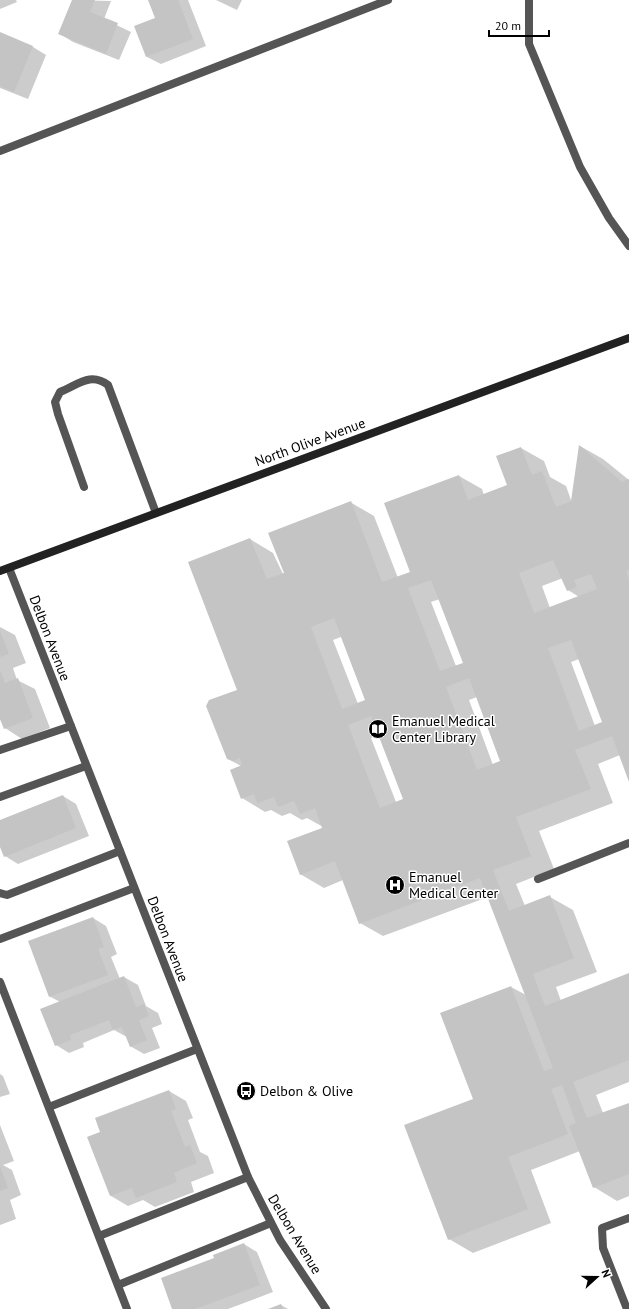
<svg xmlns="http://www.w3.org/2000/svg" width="629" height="1309" font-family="'PT Sans',sans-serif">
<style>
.shadow{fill:#0003;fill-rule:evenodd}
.building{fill:#c4c4c4;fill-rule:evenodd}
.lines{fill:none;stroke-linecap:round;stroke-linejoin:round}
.lane{stroke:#555;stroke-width:8}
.street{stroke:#555;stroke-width:8}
.secondary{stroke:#222;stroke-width:8}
.labels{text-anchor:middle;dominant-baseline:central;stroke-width:3;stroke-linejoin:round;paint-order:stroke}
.street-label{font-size:14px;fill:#000;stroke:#fff}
.poi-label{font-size:14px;fill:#000;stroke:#fff;text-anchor:start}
</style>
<rect width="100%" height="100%" fill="#fff"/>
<!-- shadow -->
<g class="shadow">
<path d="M0 0H16L17 2 0 9Z"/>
<path d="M73 0 111 1 104 19 131 32 119 60 73 42 60 34Z"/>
<path d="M149 0H188L206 46 161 64 147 57 156 18Z"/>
<path d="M216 0H242L237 10Z"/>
<path d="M0 33 33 47 46 55 28 99 0 88Z"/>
<path d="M580 446 603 459 629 480V780L620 755 598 764 613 803 539 831 554 869 516 884 525 906 550 897 573 910 597 972 556 987 561 1001 629 974V1082L596 1095 603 1113 629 1104V1196L617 1201 594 1187 580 1151 531 1170 551 1223 473 1253 449 1239 474 1100 511 987 526 995 488 897 383 936 360 923 343 880 324 888 300 874 325 828 307 818 302 820 290 813 282 816 271 810 265 812 242 798 241 766 228 759 238 690 250 539 273 553 283 574 350 502 374 516 398 578 411 572 459 476 482 489 484 495 508 485 521 448 544 461 550 477 566 486 572 503ZM563 578 568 590 579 597 550 608 542 586ZM440 599 464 663 456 666 431 602ZM341 637 366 701 358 704 333 640ZM579 659 604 723 595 726 571 662ZM477 697 502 761 493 765 469 700ZM380 735 404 799 396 802 371 738Z"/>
<path d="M0 627 15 635 26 663 13 668 17 680 35 689 50 728 22 739 5 728 0 719Z"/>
<path d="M63 796 76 804 89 836 18 864 5 856 0 844V821Z"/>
<path d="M93 918 106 926 117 954 111 957 120 979 124 977 138 985 146 1006 158 1013 162 1024 152 1028 160 1048 144 1054 130 1046 127 1037 114 1030 83 1043 84 1047 69 1053 56 1045 60 1002 49 996Z"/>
<path d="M0 1074 3 1076 10 1094 0 1097Z"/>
<path d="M169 1091 186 1101 193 1118 188 1120 200 1152 208 1156 214 1173 191 1182 194 1192 155 1207 143 1200 128 1206 111 1196 88 1137 101 1132Z"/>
<path d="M0 1125 14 1161 3 1165 12 1170 21 1195 10 1200 16 1219 0 1225Z"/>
<path d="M244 1244 257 1252 273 1292 228 1309H173L215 1258Z"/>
<path d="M281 1305 288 1309H271Z"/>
</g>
<!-- building -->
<g class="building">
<path d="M72 0H95L90 12 118 23 106 54 58 34Z"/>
<path d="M148 0H178L193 39 146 57 134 26 155 18Z"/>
<path d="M0 32 33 46 14 92 0 86Z"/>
<path d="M579 445 622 482 629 479V570L626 571 629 579V782L612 736 575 750 591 789 516 817 531 856 493 870 509 911 550 895 574 958 533 974 545 1006 629 973V1060L573 1082 587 1118 629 1103V1174L593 1188 569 1126 576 1123 562 1085 551 1089 568 1134 508 1157 528 1209 448 1240 404 1125 473 1099 440 1013 511 986 544 1071 553 1068 480 878 359 924 335 861 300 875 287 841 322 828 315 808 300 814 294 801 278 807 274 797 257 803 254 794 241 799 230 770 242 765 240 758 233 761 227 759 206 706 209 700 237 690 188 562 250 538 267 579 284 573 268 533 351 501 382 582 410 572 384 503 459 475 468 500 507 485 496 456 521 447 532 475 542 471 556 507 571 501ZM553 560 567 591 577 587 574 580 591 574 597 589 534 613 519 573ZM431 580 463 663 440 671 408 588ZM334 618 365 700 342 709 311 627ZM571 640 602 722 579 731 548 648ZM469 678 500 761 477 770 446 687ZM371 716 403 799 380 808 348 725Z"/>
<path d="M0 631 9 654 0 657Z"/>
<path d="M0 670 5 683 18 678 33 718 4 729 0 719Z"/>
<path d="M63 795 76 828 4 857 0 847V820Z"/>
<path d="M93 917 104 947 98 949 108 975 49 997 28 941Z"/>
<path d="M124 976 136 1007 144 1004 149 1016 139 1020 147 1040 130 1047 122 1027 113 1030 109 1020 70 1035 71 1040 55 1046 40 1009Z"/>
<path d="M169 1090 176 1109 171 1111 185 1147 190 1145 197 1163 174 1173 177 1182 136 1198 132 1188 110 1196 87 1137 100 1132 95 1118Z"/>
<path d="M0 1166 8 1188 0 1191Z"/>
<path d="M244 1243 260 1285 195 1309H172L161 1278 214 1258 213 1255Z"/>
<path d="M281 1304 283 1309H268Z"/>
</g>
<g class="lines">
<!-- lane -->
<g class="lane">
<path d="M529 0V44L580 167 609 218 629 246"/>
<path d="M0 151 388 0"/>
<path d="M84 487 58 414 55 402 60 392C79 384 91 372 108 385L156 513"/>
<path d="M0 750 71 726"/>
<path d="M0 797 86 766"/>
<path d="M538 879 629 843"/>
<path d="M0 893 7 895 120 851"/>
<path d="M0 939 134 888"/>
<path d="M0 982 127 1309"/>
<path d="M49 1107 197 1049"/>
<path d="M99 1236 248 1177"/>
<path d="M118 1285 271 1223"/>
<path d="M627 1309 603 1248 602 1228 629 1218"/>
</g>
<!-- street -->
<path class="street" d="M9 568 248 1177 280 1240 326 1309"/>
<!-- secondary -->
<path class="secondary" d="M0 571 629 338"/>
</g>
<!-- icons -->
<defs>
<g id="library-disc" transform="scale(1)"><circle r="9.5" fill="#000" stroke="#fff"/><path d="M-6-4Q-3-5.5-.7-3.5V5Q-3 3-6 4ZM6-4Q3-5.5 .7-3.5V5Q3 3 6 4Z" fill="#fff"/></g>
<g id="hospital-disc" transform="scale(1)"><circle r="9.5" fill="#000" stroke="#fff"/><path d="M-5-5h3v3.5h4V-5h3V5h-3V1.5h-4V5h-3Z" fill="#fff"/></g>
<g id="bus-disc" transform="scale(1)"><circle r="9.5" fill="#000" stroke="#fff"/><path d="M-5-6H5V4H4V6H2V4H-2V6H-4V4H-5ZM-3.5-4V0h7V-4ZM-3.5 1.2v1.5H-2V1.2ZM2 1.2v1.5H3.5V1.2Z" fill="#fff"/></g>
</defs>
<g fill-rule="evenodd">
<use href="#library-disc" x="378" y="729"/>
<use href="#hospital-disc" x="395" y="885"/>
<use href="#bus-disc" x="246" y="1091"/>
</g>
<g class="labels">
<!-- street labels -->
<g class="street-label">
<text transform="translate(310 442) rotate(-20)">North Olive Avenue</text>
<text transform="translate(50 638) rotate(69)">Delbon Avenue</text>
<text transform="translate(168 939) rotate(69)">Delbon Avenue</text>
<text transform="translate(295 1234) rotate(59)">Delbon Avenue</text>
</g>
<!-- poi labels -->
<g class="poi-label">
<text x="392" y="721">Emanuel Medical<tspan x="392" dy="16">Center Library</tspan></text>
<text x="409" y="877">Emanuel<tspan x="409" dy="16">Medical Center</tspan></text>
<text x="260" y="1091">Delbon &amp; Olive</text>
</g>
</g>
<!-- north arrow -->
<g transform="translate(597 1277) rotate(69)" stroke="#ffffff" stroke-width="3" paint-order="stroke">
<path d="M0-3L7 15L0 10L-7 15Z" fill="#000000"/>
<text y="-6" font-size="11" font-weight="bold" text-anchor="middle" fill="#000000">N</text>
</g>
<!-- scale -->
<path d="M489 30v6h60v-6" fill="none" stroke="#000000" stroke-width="2"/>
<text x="495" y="30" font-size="12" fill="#000000" stroke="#ffffff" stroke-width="3" paint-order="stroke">20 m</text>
</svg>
